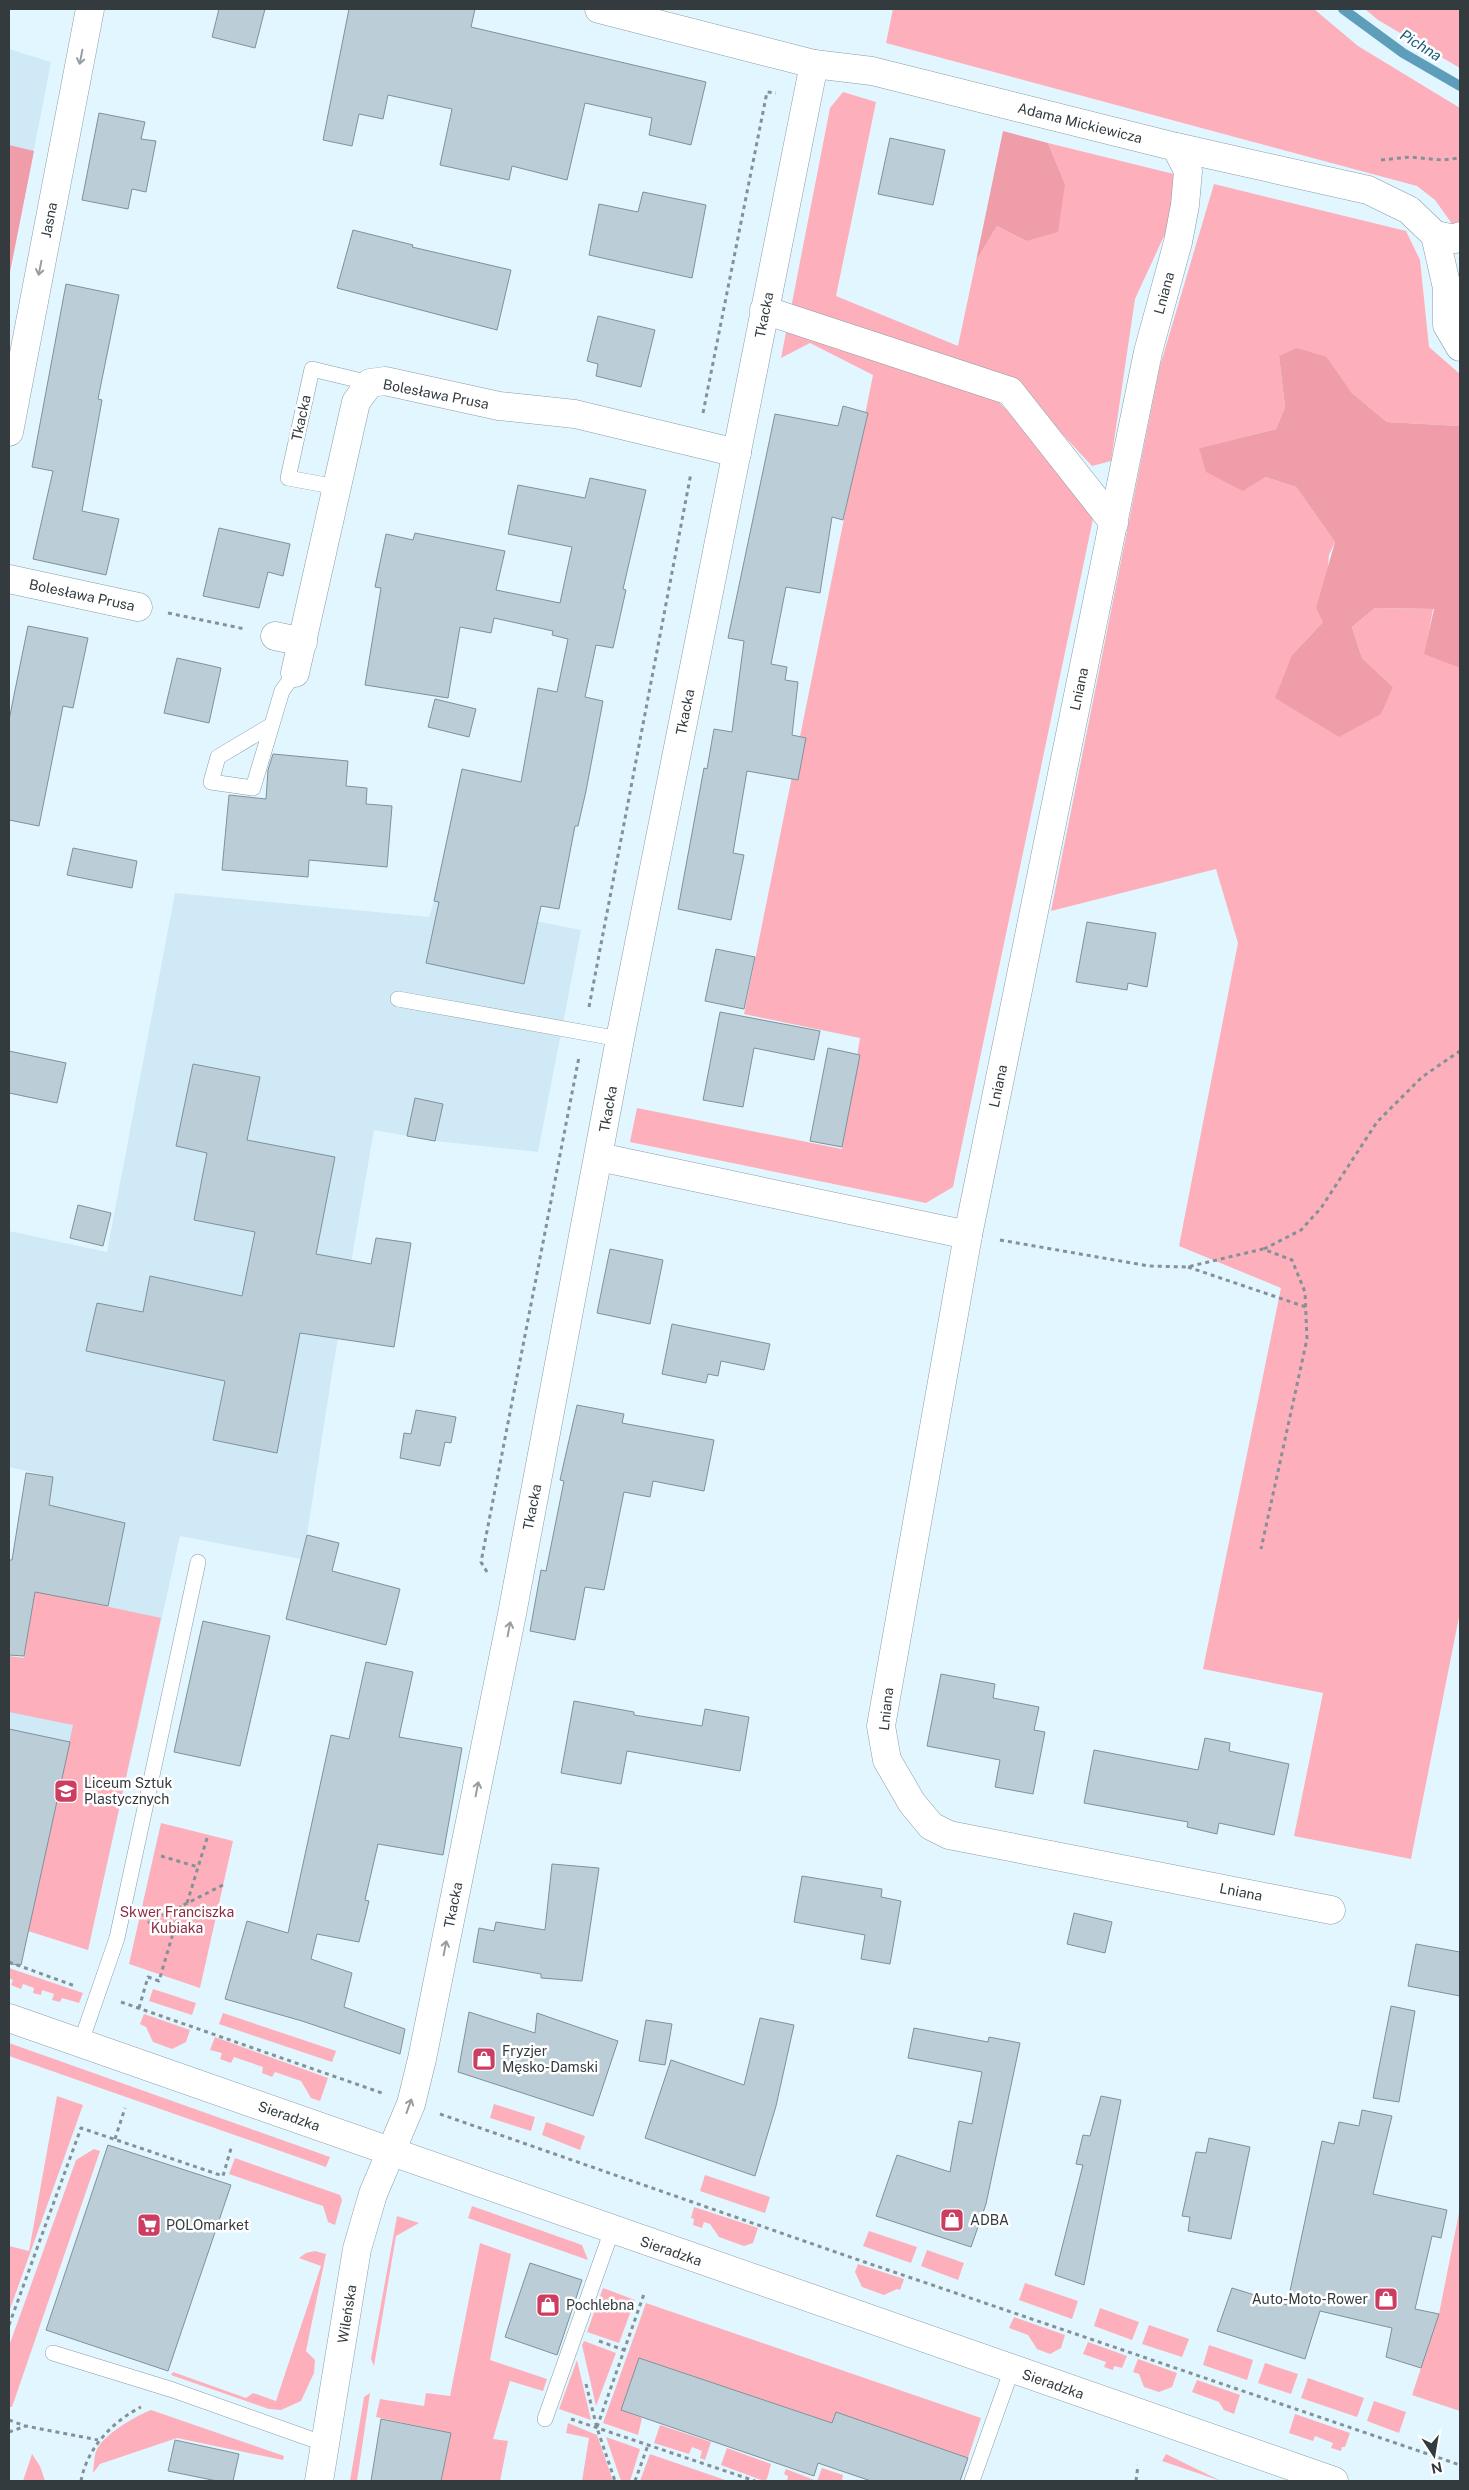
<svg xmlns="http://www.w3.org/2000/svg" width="1469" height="2490" font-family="'Public Sans',sans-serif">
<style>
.built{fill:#cfe9f6}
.green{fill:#fdb0bb}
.forest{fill:#f09daa}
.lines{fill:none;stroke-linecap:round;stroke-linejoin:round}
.stream{stroke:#5f9eba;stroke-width:10}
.building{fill:#bbced7;stroke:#7f9199}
.service-casing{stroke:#8a9ca5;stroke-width:16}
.minor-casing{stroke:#8a9ca5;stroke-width:29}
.tertiary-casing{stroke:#8a9ca5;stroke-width:29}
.path{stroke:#849197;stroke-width:3;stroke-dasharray:4 4;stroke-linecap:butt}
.service{stroke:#fff;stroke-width:15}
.minor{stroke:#fff;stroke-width:28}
.tertiary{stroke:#fff;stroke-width:28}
.oneway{stroke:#9a9d9f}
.labels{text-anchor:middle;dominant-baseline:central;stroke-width:5;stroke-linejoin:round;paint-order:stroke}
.street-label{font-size:14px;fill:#343b3f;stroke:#fff}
.poi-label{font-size:14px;fill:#343b3f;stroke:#fff;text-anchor:start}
.park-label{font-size:14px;fill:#8c2d44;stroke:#fff}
.water-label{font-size:15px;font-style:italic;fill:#1a5f79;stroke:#fff}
</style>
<rect width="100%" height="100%" fill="#e2f6ff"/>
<!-- built -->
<g class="built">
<path d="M9 49 51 62 9 277Z"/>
<path d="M175 893 429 917 434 901 581 930 538 1152 435 1141 374 1130 332 1373 307 1535 301 1559 180 1536 88 1950 9 1924V1656L24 1658 53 1477 9 1467V1231L107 1252Z"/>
</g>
<!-- green -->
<g class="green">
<path d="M893 9H1314L1358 46 1460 108V221L1455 228 1435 200 1417 186 886 43Z"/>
<path d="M1365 9H1460V68L1378 20Z"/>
<path d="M843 92 876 102 836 296 958 346 976 261 997 226 1026 241 1065 184 1048 143 1178 175 1175 223 1164 236 1135 299 1111 461 1092 466 1013 381 791 308 830 108Z"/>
<path d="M1214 184 1406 231 1420 260 1429 347 1460 374V426L1387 422 1352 393 1327 357 1279 356 1285 407 1276 429 1199 448 1265 477 1296 487 1335 542 1329 555 1323 622 1292 655 1393 687 1362 658 1352 627 1375 608 1433 609 1425 653 1460 668V1612L1411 1859 1294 1836 1323 1693 1203 1669 1281 1288 1179 1246 1238 943 1216 869 1051 911 1160 366Z"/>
<path d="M787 327 997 400 1081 490 1094 514 953 1187 926 1203 630 1142 637 1108 842 1149 860 1038 744 1014 873 375 810 343 781 358Z"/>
<path d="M35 1591 161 1618 88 1950 28 1931 73 1725 9 1712V1656L24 1658Z"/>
<path d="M161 1823 233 1841 200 1988 129 1964Z"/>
<path d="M9 1968 83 1993 79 2003 62 1998 60 2002 52 2000 54 1994 42 1990 41 1995 33 1993 34 1988 23 1984 21 1989 11 1985 13 1980 9 1978Z"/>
<path d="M153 1989 196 2003 192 2015 149 2001Z"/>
<path d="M223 2013 336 2051 332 2062 219 2024Z"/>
<path d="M144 2014 190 2030 186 2042 172 2049 153 2042 146 2027 140 2024Z"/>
<path d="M215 2037 328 2078 320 2101 311 2098 301 2081 275 2072 272 2077 262 2073 263 2067 234 2057 231 2063 220 2059 222 2053 210 2050Z"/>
<path d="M9 2043 330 2157 326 2167 9 2056Z"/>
<path d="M57 2096 83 2105 9 2312V2246L29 2251Z"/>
<path d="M494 2104 535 2117 531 2131 490 2118Z"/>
<path d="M546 2122 585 2136 580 2150 542 2135Z"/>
<path d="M94 2149 100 2151 12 2407H9V2346L76 2160Z"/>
<path d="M235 2158 340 2195 342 2200 335 2225 328 2222 323 2206 229 2174Z"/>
<path d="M705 2175 770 2197 765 2213 700 2191Z"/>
<path d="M472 2206 582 2245 588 2260 468 2218Z"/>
<path d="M694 2207 758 2228 753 2243 744 2246 719 2237 710 2224 704 2222 702 2228 693 2225 694 2219 691 2218Z"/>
<path d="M1460 2208V2411L1412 2395 1439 2314Z"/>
<path d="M397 2216 419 2223 396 2236 374 2366 371 2359Z"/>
<path d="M869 2231 917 2247 911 2263 863 2246Z"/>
<path d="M480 2243 511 2254 490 2360 547 2379 543 2391 510 2381 493 2439 508 2441 500 2481H441L451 2433 376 2417 380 2399 424 2406 426 2393 450 2396Z"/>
<path d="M927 2250 964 2263 958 2280 921 2266Z"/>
<path d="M315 2251 326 2254 306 2351 315 2360 314 2373 301 2401 281 2410 269 2409 171 2375 173 2372 246 2398 253 2393 276 2401 321 2266 299 2258 306 2253Z"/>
<path d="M858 2264 904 2279 900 2290 897 2289 884 2295 862 2287 855 2272Z"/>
<path d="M1025 2283 1078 2301 1072 2319 1019 2300Z"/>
<path d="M603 2288 635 2300 619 2343 587 2332Z"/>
<path d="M646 2303 981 2418 968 2458 836 2412 832 2423 639 2358 621 2410 642 2418 638 2435 603 2423Z"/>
<path d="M1100 2308 1139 2322 1132 2340 1094 2326Z"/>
<path d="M1014 2317 1065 2335 1061 2348 1050 2354 1037 2349 1028 2335 1009 2328Z"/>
<path d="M1149 2325 1189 2339 1182 2357 1142 2344Z"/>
<path d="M584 2341 616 2353 596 2406 582 2345Z"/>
<path d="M1088 2342 1127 2356 1122 2368 1114 2366 1113 2370 1104 2367 1106 2362 1083 2354Z"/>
<path d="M1209 2345 1253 2360 1247 2380 1203 2365Z"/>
<path d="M1138 2359 1177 2373 1172 2387 1159 2392 1144 2387 1139 2374 1133 2372Z"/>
<path d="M577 2360 591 2420 559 2409Z"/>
<path d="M1265 2363 1298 2374 1291 2394 1258 2383Z"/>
<path d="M1308 2378 1364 2398 1357 2417 1301 2398Z"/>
<path d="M1197 2380 1240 2395 1234 2414 1224 2410 1219 2402 1192 2392Z"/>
<path d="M370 2393 357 2481H350L364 2397Z"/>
<path d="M1374 2401 1406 2412 1399 2433 1367 2421Z"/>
<path d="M151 2410 284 2456 283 2460 177 2438 100 2464 93 2473C94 2465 94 2456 97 2449 106 2433 134 2417 151 2410Z"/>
<path d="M1295 2414 1350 2433 1345 2447H1342L1341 2451 1331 2448 1333 2443 1315 2436 1313 2441 1289 2433Z"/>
<path d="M568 2423 597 2435 613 2481H582L589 2438 566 2433Z"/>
<path d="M660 2425 711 2442 705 2460 700 2458 702 2451 692 2447 689 2454 654 2443Z"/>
<path d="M606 2437 640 2449 630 2481H621Z"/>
<path d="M727 2448 771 2464 767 2479 764 2481 721 2465Z"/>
<path d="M32 2454 40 2466 45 2481H23Z"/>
<path d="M650 2454 728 2481H640Z"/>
<path d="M1166 2454 1221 2481 1162 2461Z"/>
<path d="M822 2468 843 2475 842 2481H787L788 2476 784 2474 786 2469 817 2481Z"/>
</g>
<!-- forest -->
<g class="forest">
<path d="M1003 131 1048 143 1065 184 1058 232 1026 241 997 226 976 261Z"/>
<path d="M9 145 34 151 9 277Z"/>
<path d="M1297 348 1327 357 1352 393 1387 422 1460 426V668L1424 654 1434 609 1375 608 1352 627 1362 658 1393 687 1381 714 1339 737 1275 698 1292 655 1323 622 1316 608 1335 542 1296 487 1265 477 1243 491 1206 472 1199 448 1276 429 1285 407 1279 356Z"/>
</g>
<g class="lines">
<!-- stream -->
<path class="stream" d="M1343 9 1403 53 1460 86"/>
</g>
<!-- building -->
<g class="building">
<path d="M219 9H265L255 48 212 37Z"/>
<path d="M349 9H475L471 27 706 82 691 145 649 135 652 118 585 103 567 180 512 166 509 180 440 165 452 109 388 95 383 119 359 114 352 146 323 140Z"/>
<path d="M99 113 145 122 141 139 156 141 146 192 132 189 128 209 82 200Z"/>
<path d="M890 138 945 150 933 205 878 194Z"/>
<path d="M643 192 706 205 692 278 589 255 599 204 638 212Z"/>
<path d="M353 230 413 245 412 247 511 270 497 330 337 288Z"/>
<path d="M66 284 119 295 98 399 102 400 82 511 119 519 106 575 33 559 53 471 32 467Z"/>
<path d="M598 316 655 330 641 387 596 376 598 364 587 361Z"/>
<path d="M843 406 868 413 843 520 832 517 820 593 786 587 771 664 787 667 785 680 798 682 792 735 806 738 798 780 747 771 733 853 744 855 731 920 678 909 704 768 707 769 714 729 732 732 744 641 728 638 775 414 838 426Z"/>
<path d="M590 478 646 490 623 589 626 590 613 648 596 645 585 697 603 701 586 791 578 826H575L559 909 541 906 524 984 426 963 439 902 434 901 462 769 521 782 538 688 557 692 568 639 552 635 553 631 494 618 491 633 460 627 448 698 365 685 381 588 375 587 386 534 413 540 415 533 505 551 496 590 560 603 572 547 508 534 518 485 585 498Z"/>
<path d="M219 528 290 544 283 576 268 572 259 608 203 596Z"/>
<path d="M28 626 88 638 73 708 63 706 39 826 9 820V720Z"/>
<path d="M177 658 221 668 209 723 164 713Z"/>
<path d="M435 699 476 709 469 737 428 727Z"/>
<path d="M273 754 348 761 346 786 367 788 366 804 392 806 387 867 309 860 308 877 222 870 229 795 266 799 268 770Z"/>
<path d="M73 848 137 861 132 888 67 875Z"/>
<path d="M1087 922 1156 933 1147 987 1128 983 1127 990 1076 982Z"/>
<path d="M716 949 755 957 744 1009 705 1001Z"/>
<path d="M720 1012 820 1031 814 1060 754 1048 743 1107 703 1100Z"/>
<path d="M828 1048 860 1055 842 1147 810 1141Z"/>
<path d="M9 1051 66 1063 57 1103 9 1093Z"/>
<path d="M193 1064 260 1077 247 1140 335 1157 316 1254 371 1264 376 1238 411 1243 394 1347 300 1333 277 1453 213 1440 225 1381 86 1351 97 1303 143 1312 150 1276 242 1296 255 1232 194 1220 207 1153 176 1146Z"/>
<path d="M415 1098 443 1104 435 1141 407 1136Z"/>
<path d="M78 1205 111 1213 103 1246 70 1238Z"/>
<path d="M610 1249 663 1260 650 1324 597 1313Z"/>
<path d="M672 1324 770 1344 764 1370 721 1361 718 1376 708 1374 706 1383 662 1374Z"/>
<path d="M577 1405 624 1414 622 1423 714 1440 704 1491 653 1481 650 1497 624 1492 604 1590 585 1587 575 1640 530 1631 541 1570 546 1571 564 1481 560 1480Z"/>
<path d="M416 1410 456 1417 451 1443 445 1442 440 1466 400 1458 404 1433 411 1434Z"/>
<path d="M26 1473 53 1477 49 1505 125 1523 108 1606 35 1592 24 1656 9 1655V1560H12Z"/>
<path d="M307 1535 339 1543 332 1571 400 1589 386 1645 286 1619Z"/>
<path d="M203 1621 270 1636 240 1766 174 1752Z"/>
<path d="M366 1662 413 1672 399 1737 462 1748 443 1855 378 1844 365 1900 369 1901 359 1942 317 1934 311 1959 352 1973 344 2007 405 2029 400 2054 302 2021 225 1999 247 1921 288 1933 331 1735 349 1739Z"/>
<path d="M941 1674 995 1684 993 1698 1039 1707 1034 1730 1045 1732 1033 1794 995 1787 1000 1760 927 1746Z"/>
<path d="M574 1701 634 1712V1715L702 1726 705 1709 749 1717 740 1771 627 1751 621 1784 561 1773Z"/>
<path d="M9 1729 70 1742 21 1965 9 1964Z"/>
<path d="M1205 1738 1230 1743 1229 1751 1289 1764 1274 1835 1219 1823 1217 1834 1187 1827 1188 1822 1084 1803 1094 1750 1198 1770Z"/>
<path d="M552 1864 599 1868 582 1981 541 1978V1974L473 1962 479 1928 494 1931 496 1922 545 1930Z"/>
<path d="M802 1876 882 1889 881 1897 901 1901 890 1964 861 1959 865 1935 794 1922Z"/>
<path d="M1074 1913 1112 1922 1105 1953 1067 1944Z"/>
<path d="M1416 1944 1460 1952V1996L1408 1986Z"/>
<path d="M1391 2006 1415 2011 1399 2102 1373 2098Z"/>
<path d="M469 2012 535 2033 537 2013 618 2041 593 2116 458 2072Z"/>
<path d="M760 2018 794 2025 776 2106 755 2176 645 2138 671 2060 744 2085Z"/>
<path d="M646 2020 672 2024 665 2065 639 2061Z"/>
<path d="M914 2028 988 2042 989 2037 1020 2043 986 2204 971 2247 876 2216 897 2155 950 2172 959 2121 972 2124 982 2072 908 2058Z"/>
<path d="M1101 2096 1121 2100 1084 2285 1055 2275 1083 2165 1076 2164 1083 2135 1090 2136Z"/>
<path d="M1362 2110 1392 2116 1373 2194 1447 2210 1441 2238 1432 2236 1415 2309 1439 2314 1421 2368 1386 2357 1392 2328 1320 2311 1305 2359 1217 2331 1232 2288 1287 2305 1322 2141 1334 2144 1339 2122 1359 2126Z"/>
<path d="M1209 2138 1250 2147 1231 2239 1188 2231 1190 2217 1182 2216 1196 2152 1206 2153Z"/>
<path d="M108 2145 231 2185 168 2371 46 2330Z"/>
<path d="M530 2263 582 2280 557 2355 505 2337Z"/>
<path d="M639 2358 832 2423 836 2412 968 2458 960 2481H871L818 2463 814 2476 621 2410Z"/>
<path d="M381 2419 451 2433 441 2481H371Z"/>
<path d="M175 2440 239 2454 233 2481H217L168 2471Z"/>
</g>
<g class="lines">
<!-- service casing -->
<g class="service-casing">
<g id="service">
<path d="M337 487 288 478 312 369 370 383"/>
<path d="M270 726 218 757 211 782 253 788 282 691 295 673"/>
<path d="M398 999 620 1039"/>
<path d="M81 2042 117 1938 198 1562"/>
<path d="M53 2353 173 2390 325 2444"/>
<path d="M545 2419 612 2230"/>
<path d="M972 2481 1012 2369"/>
</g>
</g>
<!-- minor casing -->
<g class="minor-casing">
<g id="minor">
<path d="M599 9 814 64 872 71 1176 147 1368 190 1409 210 1435 235 1447 288V325L1460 347"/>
<path d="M1176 147 1188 171 1185 205 1178 242 1148 352 968 1235 881 1726 887 1760 912 1803 931 1826 949 1835 1331 1910"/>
<path d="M1435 235 1456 239 1460 236"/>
<path d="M764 310 1010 391 1114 523"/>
<path d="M9 432 90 9"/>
<path d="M9 579 138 607"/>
<path d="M275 636 303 642"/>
<path d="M295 673 356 402 370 383 385 381 499 406 575 414 737 453"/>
<path d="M599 1157 968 1235"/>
<path d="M319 2481 357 2249 373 2194 411 2104 422 2059 512 1614 620 1039 814 64"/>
</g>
</g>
<!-- tertiary casing -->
<g class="tertiary-casing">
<path id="tertiary" d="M9 2018 1334 2481"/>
</g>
<!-- path -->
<g class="path">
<path d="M1381 160 1410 157 1442 160 1460 158"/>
<path d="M703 413 767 92 776 93"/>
<path d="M168 613 245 629"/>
<path d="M589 1007 691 473"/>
<path d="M1000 1240 1149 1266 1187 1267 1263 1249 1292 1260 1305 1292 1307 1339 1261 1549"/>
<path d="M1264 1249 1301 1230 1321 1208 1377 1122 1422 1077 1460 1051"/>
<path d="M1188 1267 1306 1307"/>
<path d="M487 1572 481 1562 579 1057"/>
<path d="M161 1856 198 1867"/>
<path d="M187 1903 208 1835"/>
<path d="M148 1923 223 1885"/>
<path d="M9 1962 75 1986"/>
<path d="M121 2002 382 2093"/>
<path d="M139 2008 148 1977 159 1981 181 1906"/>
<path d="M440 2114 847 2256 1460 2465"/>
<path d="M115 2139 125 2108"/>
<path d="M9 2325 81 2128 223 2176 232 2145"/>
<path d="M599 2341 624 2350"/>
<path d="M586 2384 597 2428 615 2481"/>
<path d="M571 2419 755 2481"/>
<path d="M9 2420 25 2426"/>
<path d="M597 2427 644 2294"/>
<path d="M9 2432 26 2426 98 2440"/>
<path d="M81 2481C87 2448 112 2422 141 2407"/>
<path d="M635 2481 648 2445"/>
<path d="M1136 2481 1138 2465"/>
</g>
<!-- service -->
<use href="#service" class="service"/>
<!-- minor -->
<use href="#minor" class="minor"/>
<!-- tertiary -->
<use href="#tertiary" class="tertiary"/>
</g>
<!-- one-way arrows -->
<defs><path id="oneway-shaft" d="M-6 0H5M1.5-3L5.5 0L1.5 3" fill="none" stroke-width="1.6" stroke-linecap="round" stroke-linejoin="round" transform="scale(1.25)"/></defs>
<g class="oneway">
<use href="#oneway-shaft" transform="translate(81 57) rotate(101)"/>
<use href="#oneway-shaft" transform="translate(40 268) rotate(101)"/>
<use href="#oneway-shaft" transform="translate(509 1629) rotate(-79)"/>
<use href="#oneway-shaft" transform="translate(477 1789) rotate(-79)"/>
<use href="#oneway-shaft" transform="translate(445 1948) rotate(-79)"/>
<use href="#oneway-shaft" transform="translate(409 2106) rotate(-70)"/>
</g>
<!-- icons -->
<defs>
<g id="school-square" transform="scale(1.25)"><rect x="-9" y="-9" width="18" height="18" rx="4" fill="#cd3d62" stroke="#fff"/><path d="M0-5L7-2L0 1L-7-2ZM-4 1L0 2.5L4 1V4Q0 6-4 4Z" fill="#fff"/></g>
<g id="shop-square" transform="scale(1.25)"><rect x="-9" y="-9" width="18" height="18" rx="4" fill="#cd3d62" stroke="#fff"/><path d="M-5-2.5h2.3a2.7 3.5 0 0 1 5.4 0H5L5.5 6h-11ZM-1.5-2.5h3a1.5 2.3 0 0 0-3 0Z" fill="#fff"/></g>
<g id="supermarket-square" transform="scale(1.25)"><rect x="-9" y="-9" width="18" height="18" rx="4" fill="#cd3d62" stroke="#fff"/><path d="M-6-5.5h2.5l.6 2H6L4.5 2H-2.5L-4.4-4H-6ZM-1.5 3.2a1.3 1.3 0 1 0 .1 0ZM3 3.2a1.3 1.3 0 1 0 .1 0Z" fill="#fff"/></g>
</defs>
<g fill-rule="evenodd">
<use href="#school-square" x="66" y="1791"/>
<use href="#shop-square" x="484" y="2059"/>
<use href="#shop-square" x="952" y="2220"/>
<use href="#supermarket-square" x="149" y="2225"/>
<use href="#shop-square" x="1386" y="2299"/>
<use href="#shop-square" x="548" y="2305"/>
</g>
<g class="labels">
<!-- street labels -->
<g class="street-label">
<text transform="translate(1080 123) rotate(14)">Adama Mickiewicza</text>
<text transform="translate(49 220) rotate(-79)">Jasna</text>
<text transform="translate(1164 293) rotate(-75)">Lniana</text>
<text transform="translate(764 315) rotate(-79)">Tkacka</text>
<text transform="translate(436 394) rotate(11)">Bolesława Prusa</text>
<text transform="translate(301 418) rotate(-78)">Tkacka</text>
<text transform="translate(82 595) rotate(12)">Bolesława Prusa</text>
<text transform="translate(1079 689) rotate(-78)">Lniana</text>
<text transform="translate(685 712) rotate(-79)">Tkacka</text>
<text transform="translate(998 1086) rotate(-78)">Lniana</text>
<text transform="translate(608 1109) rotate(-80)">Tkacka</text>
<text transform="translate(532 1507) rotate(-79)">Tkacka</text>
<text transform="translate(886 1709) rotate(-84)">Lniana</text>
<text transform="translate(1241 1892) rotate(11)">Lniana</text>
<text transform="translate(453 1905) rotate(-79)">Tkacka</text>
<text transform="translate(289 2116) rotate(19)">Sieradzka</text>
<text transform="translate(671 2251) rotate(19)">Sieradzka</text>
<text transform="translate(347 2314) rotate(-81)">Wileńska</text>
<text transform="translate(1053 2384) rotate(19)">Sieradzka</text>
</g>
<!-- poi labels -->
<g class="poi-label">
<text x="84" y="1783">Liceum Sztuk<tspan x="84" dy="16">Plastycznych</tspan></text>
<text x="502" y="2051">Fryzjer<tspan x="502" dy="16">Męsko-Damski</tspan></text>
<text x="970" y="2220">ADBA</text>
<text x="166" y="2225">POLOmarket</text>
<text x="1368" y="2299" text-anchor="end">Auto-Moto-Rower</text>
<text x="566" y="2305">Pochlebna</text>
</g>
<!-- park labels -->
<g class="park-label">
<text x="177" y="1912">Skwer Franciszka<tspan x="177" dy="16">Kubiaka</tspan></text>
</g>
<!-- water labels -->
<g class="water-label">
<text transform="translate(1421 45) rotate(32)">Pichna</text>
</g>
</g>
<!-- border -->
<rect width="1469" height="2490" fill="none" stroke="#343b3f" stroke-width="20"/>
<!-- north arrow -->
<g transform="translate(1434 2455) rotate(168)" stroke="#ffffff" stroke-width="4" paint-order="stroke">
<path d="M0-4L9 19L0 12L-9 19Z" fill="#343b3f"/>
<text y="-8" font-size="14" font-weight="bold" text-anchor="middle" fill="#343b3f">N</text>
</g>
</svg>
